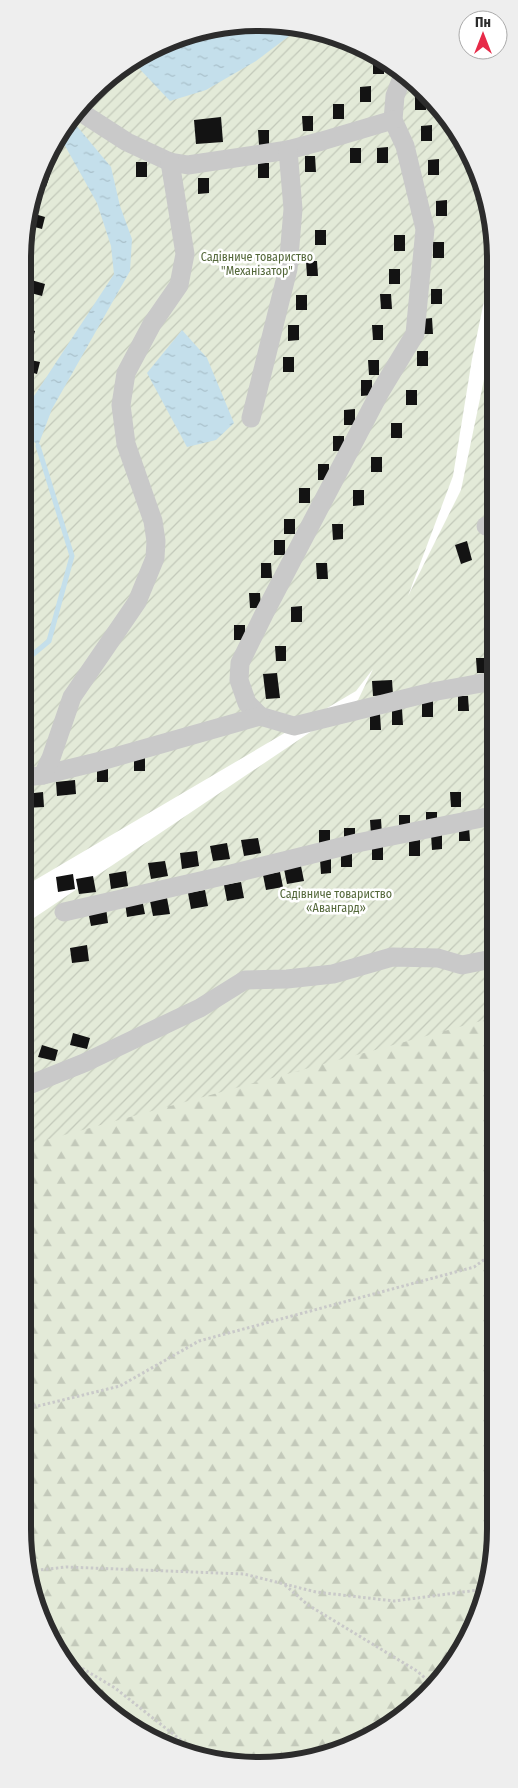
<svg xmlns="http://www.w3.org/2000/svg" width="518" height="1788" font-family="'Fira Sans Condensed',sans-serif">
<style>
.forest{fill:url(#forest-firs)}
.garden{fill:url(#garden-furrows)}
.water{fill:url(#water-ripples)}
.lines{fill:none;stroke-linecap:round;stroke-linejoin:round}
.stream{stroke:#c4dfeb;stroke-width:5}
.building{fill:#131313}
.path{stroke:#c9c9c9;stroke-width:3;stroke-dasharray:2.5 2.5;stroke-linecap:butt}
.minor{stroke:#c9c9c9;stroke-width:19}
.labels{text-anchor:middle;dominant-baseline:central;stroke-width:5;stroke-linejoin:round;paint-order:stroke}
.park-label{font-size:12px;fill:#536739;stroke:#fff}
.rim{fill:none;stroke:#2c2c2c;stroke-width:6}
</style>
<defs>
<pattern id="forest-firs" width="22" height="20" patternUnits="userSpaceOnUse" patternTransform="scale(1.25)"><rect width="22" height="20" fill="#e3ead8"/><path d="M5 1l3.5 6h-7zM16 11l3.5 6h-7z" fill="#c3c9ba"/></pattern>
<pattern id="garden-furrows" width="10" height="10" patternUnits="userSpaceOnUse" patternTransform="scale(1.25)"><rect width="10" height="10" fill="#e3ead8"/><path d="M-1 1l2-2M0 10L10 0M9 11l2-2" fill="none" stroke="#c3c9ba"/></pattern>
<pattern id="water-ripples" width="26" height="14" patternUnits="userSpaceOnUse" patternTransform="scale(1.25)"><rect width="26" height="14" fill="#c4dfeb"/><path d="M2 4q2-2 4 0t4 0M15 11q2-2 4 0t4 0" fill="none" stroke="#a9c0ca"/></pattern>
</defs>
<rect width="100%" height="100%" fill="#fff"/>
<!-- forest -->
<path class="forest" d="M492 952 491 1575 464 1647 403 1717 320 1757 243 1765 154 1741 81 1685 40 1619 23 1529 24 1093Z"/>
<!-- garden -->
<path class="garden" d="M213 27H305L364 47 426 92 471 155 494 228 493 258 472 359 453 476 408 596 461 490 493 336 492 1018 24 1146 25 924 358 700 373 669 356 691 25 886 27 213 62 128 127 63Z"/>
<!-- water -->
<g class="water">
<path d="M213 27H301L256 61 206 90 170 101 132 61Z"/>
<path d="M71 119 111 167 120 206 132 239 130 271 52 409 38 446C23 431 28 414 34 396L114 274 111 246 97 203 59 135 62 128Z"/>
<path d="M182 330 207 358 234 423 216 440 187 447 147 373Z"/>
</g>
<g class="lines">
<!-- stream -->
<path class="stream" d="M25 661 49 641 72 556 38 446"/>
</g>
<!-- building -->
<g class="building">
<path d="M373 59H380L384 62V74H373Z"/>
<path d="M371 86V102H360V87Z"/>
<rect x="415" y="95" width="11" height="15"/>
<rect x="333" y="104" width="11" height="15"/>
<path d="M302 116H313V131H303Z"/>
<path d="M221 117 223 142 196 144 194 120Z"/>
<path d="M432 125V141H421V126Z"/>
<path d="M258 130H269V145H259Z"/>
<path d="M388 147V163H377V148Z"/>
<rect x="350" y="148" width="11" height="15"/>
<path d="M305 156H315L316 172H305Z"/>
<path d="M439 159V175H428V160Z"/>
<rect x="136" y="162" width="11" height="15"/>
<rect x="258" y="163" width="11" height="15"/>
<path d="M44 173 50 175 46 187 39 184Z"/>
<path d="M198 178H209V193L198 194Z"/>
<path d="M447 200V216H436V201Z"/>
<path d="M28 212 45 217 42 229 27 225Z"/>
<rect x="315" y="230" width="11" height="15"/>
<rect x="394" y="235" width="11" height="16"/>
<rect x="433" y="242" width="11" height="16"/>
<path d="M306 261H317L318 276H307Z"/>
<rect x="389" y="269" width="11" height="15"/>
<path d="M28 279 45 284 42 296 27 292Z"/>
<rect x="431" y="289" width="11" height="15"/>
<path d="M380 294H391L392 309H381Z"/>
<rect x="296" y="295" width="11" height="15"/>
<path d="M432 318 433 334H422V319Z"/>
<path d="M288 325H299V340L288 341Z"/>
<path d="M372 325H383V340H373Z"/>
<path d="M27 328 35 331 32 342 27 341Z"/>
<rect x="417" y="351" width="11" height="15"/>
<rect x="283" y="357" width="11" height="15"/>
<path d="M26 359 40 362 37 374 26 371Z"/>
<path d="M368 360H379V375H369Z"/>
<path d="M361 380H372V395L361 396Z"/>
<rect x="406" y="390" width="11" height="15"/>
<path d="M355 409V425H344V410Z"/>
<rect x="391" y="423" width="11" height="15"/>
<rect x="333" y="436" width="11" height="15"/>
<rect x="371" y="457" width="11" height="15"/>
<rect x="318" y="464" width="11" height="16"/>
<rect x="299" y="488" width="11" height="15"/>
<path d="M353 490H364V505L353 506Z"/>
<path d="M493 496V514L488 498Z"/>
<rect x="284" y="519" width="11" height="15"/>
<path d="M332 524H343V539L333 540Z"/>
<rect x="274" y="540" width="11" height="15"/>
<path d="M467 541 472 560 461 564 455 545Z"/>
<path d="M261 563H271L272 578H261Z"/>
<path d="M316 563H327L328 579H317Z"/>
<path d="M249 593H260L261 608H250Z"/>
<path d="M302 606V622H291V607Z"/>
<rect x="234" y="625" width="11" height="15"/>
<path d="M275 646H286V661H276Z"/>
<path d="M476 658H487V673H477Z"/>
<path d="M277 673 280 698 266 699 263 674Z"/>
<path d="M392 680 393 695 373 696 372 681Z"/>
<path d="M458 696H468L469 711H458Z"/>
<rect x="422" y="701" width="11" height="16"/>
<path d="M392 709H402L403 725H392Z"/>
<path d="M370 714H380L381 730H370Z"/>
<rect x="134" y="756" width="11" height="15"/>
<rect x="97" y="766" width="11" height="16"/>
<path d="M75 780 76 794 57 796 56 782Z"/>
<path d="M43 792 44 807 25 808V794Z"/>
<path d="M450 792H461V807H451Z"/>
<rect x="426" y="812" width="11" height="15"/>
<rect x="399" y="815" width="11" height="15"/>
<path d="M381 819 382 835H371L370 820Z"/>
<path d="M459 826H469L470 841H459Z"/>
<rect x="344" y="828" width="11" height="15"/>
<rect x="319" y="830" width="11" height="15"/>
<path d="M431 834H442V849L432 850Z"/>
<path d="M258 838 261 853 244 856 241 840Z"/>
<path d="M420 840V856H409V841Z"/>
<path d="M227 843 230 859 213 861 210 846Z"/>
<rect x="372" y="845" width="11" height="15"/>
<path d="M197 851 199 866 182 869 180 853Z"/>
<rect x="341" y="852" width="11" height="15"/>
<path d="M331 858V873L321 874 320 859Z"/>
<path d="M165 861 168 876 151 879 148 863Z"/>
<path d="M301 866 304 881 287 884 284 869Z"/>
<path d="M126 871 128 886 111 889 109 874Z"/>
<path d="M280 872 283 887 266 890 263 875Z"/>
<path d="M73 874 75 889 58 892 56 877Z"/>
<path d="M93 876 96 892 79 894 76 879Z"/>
<path d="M241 882 244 898 227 901 224 885Z"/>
<path d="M205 890 208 906 191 909 188 893Z"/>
<path d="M167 898 170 914 153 916 150 901Z"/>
<path d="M142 899 145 914 127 917 125 902Z"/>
<path d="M106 908 108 923 91 926 88 911Z"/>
<path d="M87 945 89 961 72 963 70 948Z"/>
<path d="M73 1033 90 1038 87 1049 70 1045Z"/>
<path d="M42 1045 58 1050 55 1061 38 1057Z"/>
</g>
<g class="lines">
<!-- path -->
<g class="path">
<path d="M23 1405 38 1406 120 1386 199 1341 474 1267 492 1254"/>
<path d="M31 1571 66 1567 244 1574 316 1592 394 1601 486 1589"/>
<path d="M285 1585 308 1605 417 1671 432 1684"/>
<path d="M65 1658 115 1688 197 1753"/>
</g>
<!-- minor -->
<g class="minor">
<path d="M403 75 395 96 393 120 405 146 425 229 415 334 380 392 265 612 240 663 239 680 247 703 260 716 294 726 432 692 493 681"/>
<path d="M79 111 127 142 170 162 188 165 288 150 322 141 393 120"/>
<path d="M251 418 288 269 293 209 288 150"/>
<path d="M486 526H493"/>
<path d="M43 775 101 761 260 716"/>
<path d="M25 777 43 775 51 758 72 697 137 602 155 558 156 541 153 521 126 444 121 405 126 373 152 324 179 285 185 254 170 162"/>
<path d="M64 912 227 875 357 843 492 816"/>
<path d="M24 1087 84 1063 200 1008 245 980 287 979 333 974 392 957 438 958 462 965 492 959"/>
</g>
</g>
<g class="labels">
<!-- park labels -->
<g class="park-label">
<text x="257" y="257">Садівниче товариство<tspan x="257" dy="14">"Механізатор"</tspan></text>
<text x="336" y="894">Садівниче товариство<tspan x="336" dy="14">«Авангард»</tspan></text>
</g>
</g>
<!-- crop -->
<path d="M0 0H518V1788H0ZM259 31H259A228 228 0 0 1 487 259V1529A228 228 0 0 1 259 1757H259A228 228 0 0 1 31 1529V259A228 228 0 0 1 259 31Z" fill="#eee" fill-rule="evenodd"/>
<path class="rim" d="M259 31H259A228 228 0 0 1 487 259V1529A228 228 0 0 1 259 1757H259A228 228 0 0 1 31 1529V259A228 228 0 0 1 259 31Z"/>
<!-- north arrow -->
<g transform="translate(483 35)"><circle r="24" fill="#ffffff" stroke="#ababab"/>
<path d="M0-4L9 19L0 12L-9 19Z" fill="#e72a48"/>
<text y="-8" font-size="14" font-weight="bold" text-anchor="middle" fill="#2c2c2c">Пн</text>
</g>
</svg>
